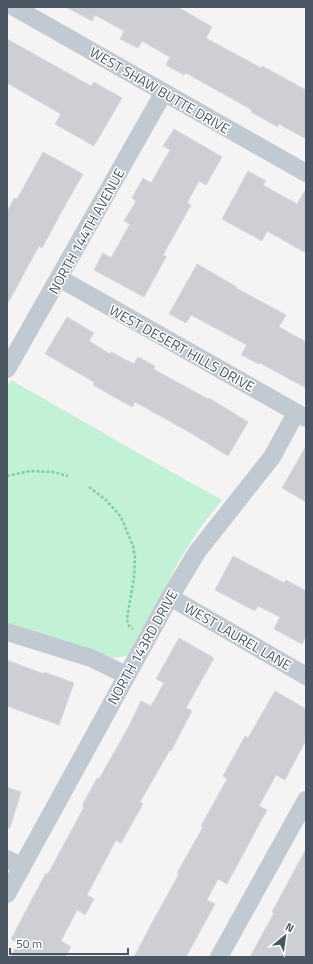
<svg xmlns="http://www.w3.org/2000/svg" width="313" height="964" font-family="'Titillium Web',sans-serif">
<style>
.green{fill:#c3f1d5}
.building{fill:#cdcfd5;stroke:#d7d9de}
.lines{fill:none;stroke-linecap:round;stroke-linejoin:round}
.path{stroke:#7ad0a6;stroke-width:2.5;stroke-dasharray:3 2;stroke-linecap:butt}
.minor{stroke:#c1cad2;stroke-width:18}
.labels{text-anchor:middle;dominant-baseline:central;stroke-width:3;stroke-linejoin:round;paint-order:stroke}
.street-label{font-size:14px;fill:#4a5661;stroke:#fff}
</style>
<rect width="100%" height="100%" fill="#f5f3f3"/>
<!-- green -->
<path class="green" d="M11 380 168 470 222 500 200 528 180 559 143 630 127 656 113 658 7 625V387Z"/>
<!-- building -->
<g class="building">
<path d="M66 7H178L212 27 206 38 261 68 262 66 306 90V139L279 124 278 127 251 112 252 110 186 73 184 75 166 65 170 57 142 41 138 48 120 39 124 31 95 15 92 21Z"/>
<path d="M7 39 91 86 94 82 122 98 94 146 55 124 61 114 7 83Z"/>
<path d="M174 129 222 157 206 185 199 181 187 203 191 205 163 255 166 257 144 297 94 270 103 253 111 258 130 224 124 221 136 201 132 198 143 178 151 183 170 150 163 146Z"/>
<path d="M43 152 83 174 67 202 42 248 39 246 7 305V212L14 198 17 199Z"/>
<path d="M248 171 266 181 263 185 297 204 306 189V253L267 231 262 241 222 219Z"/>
<path d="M197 264 237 287 236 288 286 315 279 327 306 342V388L260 363 259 364 241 355 247 345 191 315 186 323 169 314Z"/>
<path d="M67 317 94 333 89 341 110 354 111 352 134 364 138 357 155 366 153 369 208 399 209 398 248 422 228 456 189 432 135 402 132 407 93 385 94 382 45 354Z"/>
<path d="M306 446V502L282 488Z"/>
<path d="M233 556 284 583 286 580 306 591V636L302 644 274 629 280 617 258 606 255 611 215 590Z"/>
<path d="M179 638 214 658 186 708 192 711 171 751 170 750 140 802 143 804 121 843 116 840 87 895 94 899 85 915 77 910 61 941 71 947 65 957H11L18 943 11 939 46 873 48 874 84 807 82 806 97 778 99 779 128 728 141 701 151 706 164 683 156 679Z"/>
<path d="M7 660 44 674V672L74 683 59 725 7 706Z"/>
<path d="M275 691 306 709V740L285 780 276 775 259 806 267 810 227 884 218 879 207 900 215 904 186 957H134L153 921 179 874 177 873 203 827 201 826 227 779 223 776 245 736 248 738Z"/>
<path d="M7 787 21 792 10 828H7Z"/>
<path d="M306 849V957H250L274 913 272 912Z"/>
</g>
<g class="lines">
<!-- path -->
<g class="path">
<path d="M7 476 30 471 53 472 68 476"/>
<path d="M89 487 106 500 121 517 133 546 135 557 134 578 128 612 127 620 129 626 133 629"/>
</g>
<!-- minor -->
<g class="minor">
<path d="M14 7 306 173"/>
<path d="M59 278 306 418"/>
<path d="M7 369 164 92"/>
<path d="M170 597 306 676"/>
<path d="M7 632 91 658 126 675"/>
<path d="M7 859 22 867"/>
<path d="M7 894 170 597 197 552 272 457 296 413"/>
<path d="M219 957 306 800"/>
</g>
</g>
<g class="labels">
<!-- street labels -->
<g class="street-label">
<text transform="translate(160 90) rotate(30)">WEST SHAW BUTTE DRIVE</text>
<text transform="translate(86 231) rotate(-61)">NORTH 144TH AVENUE</text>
<text transform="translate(182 348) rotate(29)">WEST DESERT HILLS DRIVE</text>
<text transform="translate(238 636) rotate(30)">WEST LAUREL LANE</text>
<text transform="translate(142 647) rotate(-61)">NORTH 143RD DRIVE</text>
</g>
</g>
<!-- border -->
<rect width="313" height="964" fill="none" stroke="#4a5661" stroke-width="16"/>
<!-- north arrow -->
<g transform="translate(285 936) rotate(29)" stroke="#ffffff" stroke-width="3" paint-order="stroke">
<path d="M0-3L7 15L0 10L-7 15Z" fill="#4a5661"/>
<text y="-6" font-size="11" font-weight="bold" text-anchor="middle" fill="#4a5661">N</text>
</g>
<!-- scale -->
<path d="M10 948v6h118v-6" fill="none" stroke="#4a5661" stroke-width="2"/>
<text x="16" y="948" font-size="12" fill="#4a5661" stroke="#ffffff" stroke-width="3" paint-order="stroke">50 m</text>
</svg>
